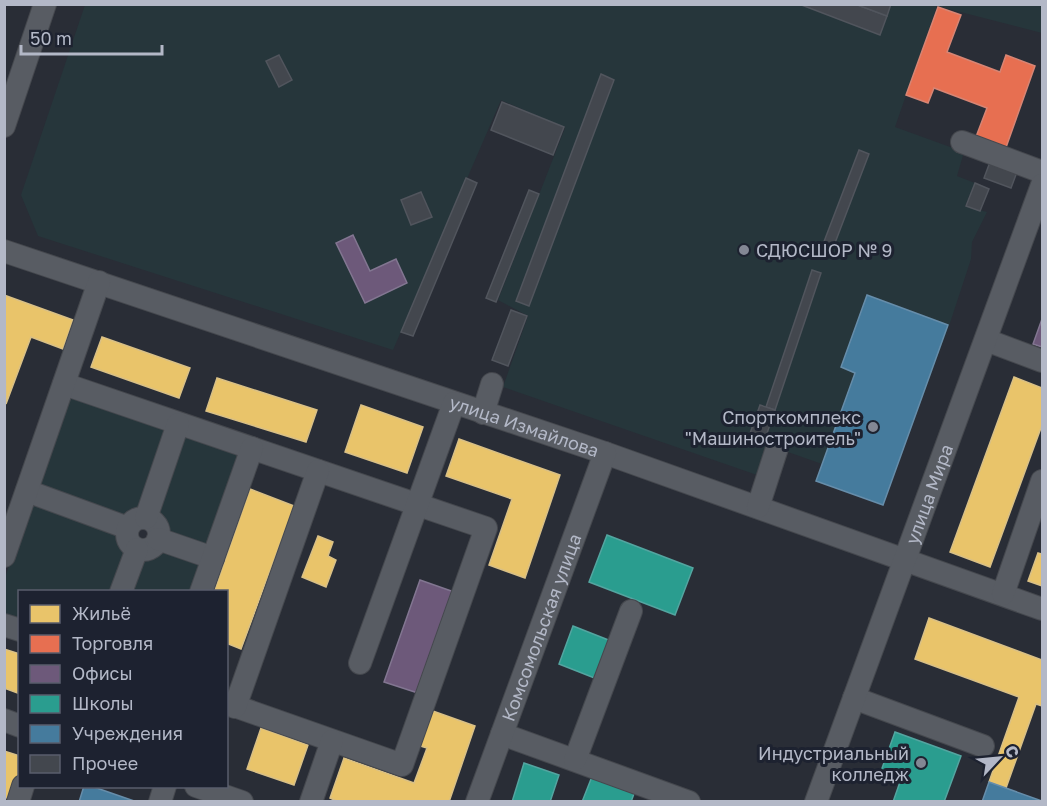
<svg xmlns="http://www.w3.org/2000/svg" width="1047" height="806" font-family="'Golos Text',sans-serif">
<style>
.green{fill:#26363b}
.homes{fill:#e9c46a;stroke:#d9c086;stroke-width:1.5}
.shops{fill:#e76f51;stroke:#d78574;stroke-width:1.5}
.offices{fill:#6d597a;stroke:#827691;stroke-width:1.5}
.schools{fill:#2a9d8f;stroke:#53a5a0;stroke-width:1.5}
.public{fill:#457b9d;stroke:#668daa;stroke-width:1.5}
.building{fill:#43474e;stroke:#51555d;stroke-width:1.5}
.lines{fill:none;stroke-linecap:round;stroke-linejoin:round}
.minor-casing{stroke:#45484e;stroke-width:24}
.minor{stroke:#585c63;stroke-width:22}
.poi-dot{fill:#838794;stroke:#1d2230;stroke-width:2}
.labels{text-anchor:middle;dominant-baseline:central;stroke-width:6;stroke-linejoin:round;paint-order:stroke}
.poi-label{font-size:18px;fill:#b3b8c7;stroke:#1d2230;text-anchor:end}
.street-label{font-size:18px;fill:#b3b8c7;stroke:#1d2230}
</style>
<rect width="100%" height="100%" fill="#292d36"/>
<!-- green -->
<g class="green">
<path d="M85 5H1042V33L937 6 895 127 964 152 957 176 975 183 965 206 987 212 972 242 971 259 950 323 883 505 815 481 822 464 768 445 757 475 503 387 528 316 498 300 565 128 501 100 393 350 38 236 21 195Z"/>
<path d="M67 392 172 429 143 514 134 517 127 524 34 489Z"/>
<path d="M180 433 245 456 210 553 162 536 157 520Z"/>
<path d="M31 498 122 530V538L132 550 116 591 20 592 19 624 5 619V578Z"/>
<path d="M157 548 207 561 196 591 126 592 140 554Z"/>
</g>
<!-- homes -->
<g class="homes">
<path d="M4 295 73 320 63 349 31 337 6 404Z"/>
<path d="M102 337 190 368 179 398 91 367Z"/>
<path d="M1014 377 1042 388V425L990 567 950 552Z"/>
<path d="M217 378 317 410 306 442 206 411Z"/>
<path d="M361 405 423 427 407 473 345 452Z"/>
<path d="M459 439 560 475 525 578 489 565 512 499 446 476Z"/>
<path d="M250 489 294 506 241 649 226 643V592H214Z"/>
<path d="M318 536 333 542 328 556 336 560 326 587 302 577Z"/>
<path d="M1038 553 1042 554V586L1028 581Z"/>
<path d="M929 618 1042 660V706L1036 704 1006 788 989 782 1019 697 915 659Z"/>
<path d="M4 649 20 654V694L4 688Z"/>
<path d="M430 710 475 726 449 802H339L330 798 344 758 414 783 427 748 417 745Z"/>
<path d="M261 728 308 745 294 785 247 769Z"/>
<path d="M4 751 20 756 17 802 4 797Z"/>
</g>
<!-- shops -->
<path class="shops" d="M938 7 961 15 947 52 1000 72 1006 55 1035 66 1004 153 974 142 987 108 934 88 928 103 906 95Z"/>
<!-- offices -->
<g class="offices">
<path d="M353 235 370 271 396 259 407 283 365 303 336 243Z"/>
<path d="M1042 319V347L1033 344Z"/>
<path d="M420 580 457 593 421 694 384 682Z"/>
</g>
<!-- schools -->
<g class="schools">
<path d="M607 535 693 568 675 615 589 582Z"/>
<path d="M573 626 611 641 597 679 559 664Z"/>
<path d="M895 732 961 756 944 802H893L901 779 881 771Z"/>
<path d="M524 763 559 775 550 802H512Z"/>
<path d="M593 774 635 791 631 802H582Z"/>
</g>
<!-- public -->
<g class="public">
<path d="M867 295 948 325 883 505 816 481 855 373 841 367Z"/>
<path d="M989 782 1042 801V802H982Z"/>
<path d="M84 786H91L137 802H79Z"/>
</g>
<!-- building -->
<g class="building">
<path d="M799 4H855L887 16 880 35Z"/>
<path d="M855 4H891L887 16Z"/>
<path d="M279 55 292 80 279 87 266 61Z"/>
<path d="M601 74 614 80 529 306 516 301Z"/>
<path d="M502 102 564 127 553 155 491 130Z"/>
<path d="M859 150 869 154 830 256 820 252Z"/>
<path d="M990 162 1017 172 1011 188 984 178Z"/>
<path d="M466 178 477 183 413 336 401 332Z"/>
<path d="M975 183 989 189 980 211 966 206Z"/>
<path d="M529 190 539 194 496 302 486 298Z"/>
<path d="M421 192 432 217 411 225 401 200Z"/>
<path d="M812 270 821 273 775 410 766 407Z"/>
<path d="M511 310 527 316 508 366 492 360Z"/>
<path d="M760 405 775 410 763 445 748 439Z"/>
</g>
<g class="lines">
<!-- minor casing -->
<g class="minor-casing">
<g id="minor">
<path d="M4 126 45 4"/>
<path d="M962 142 1042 172"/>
<path id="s1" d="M4 251 605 453 1042 609"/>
<path d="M986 340 1042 361"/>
<path d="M64 384 486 528 402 765 226 703"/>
<path d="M483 413 492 384"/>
<path d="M27 491 128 528"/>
<path d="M758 507 777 448"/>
<circle cx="143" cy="534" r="16"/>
<path d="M146 518 178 424"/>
<path d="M158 539 213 558"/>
<path d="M4 556 99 282"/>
<path d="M121 592 137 549"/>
<path d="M201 592 252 448"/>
<path d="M1003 594 1042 481"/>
<path d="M4 625 20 630"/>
<path d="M360 663 454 403"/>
<path d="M854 698 983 746"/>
<path d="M235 707 318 471"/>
<path d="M4 720 20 726"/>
<path d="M502 734 689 802"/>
<path d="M575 760 631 611"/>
<path d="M196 786 242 802"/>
<path d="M18 802 23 786"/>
<path d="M160 802 165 786"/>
<path d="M311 802 332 741"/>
<path id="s2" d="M477 802 605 453"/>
<path id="s3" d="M816 802 1042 185"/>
</g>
</g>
<!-- minor -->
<use href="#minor" class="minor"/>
</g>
<!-- markers -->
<g class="poi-dot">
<circle cx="744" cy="250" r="6"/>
<circle cx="873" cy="427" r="6"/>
<circle cx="921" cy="763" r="6"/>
</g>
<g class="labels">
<!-- poi labels -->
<g class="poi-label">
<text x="756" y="250" text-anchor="start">СДЮСШОР № 9</text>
<text x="861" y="417">Спорткомплекс<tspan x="861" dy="21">"Машиностроитель"</tspan></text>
<text x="909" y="753">Индустриальный<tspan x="909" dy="21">колледж</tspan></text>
</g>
<!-- street labels -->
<g class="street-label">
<text stroke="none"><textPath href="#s1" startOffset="549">улица Измайлова</textPath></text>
<text stroke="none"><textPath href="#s3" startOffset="328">улица Мира</textPath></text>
<text stroke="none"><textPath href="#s2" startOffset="186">Комсомольская улица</textPath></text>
</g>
</g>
<!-- border -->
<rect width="1047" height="806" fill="none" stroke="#b3b8c7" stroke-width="12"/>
<!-- legend -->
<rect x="18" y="590" width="210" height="198" fill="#1d2230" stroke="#595e6c" stroke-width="1.5"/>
<rect x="30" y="605" width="30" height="18" fill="#e9c46a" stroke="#595e6c" stroke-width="1.5"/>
<text x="72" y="620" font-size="18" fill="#b3b8c7">Жильё</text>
<rect x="30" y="635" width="30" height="18" fill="#e76f51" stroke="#595e6c" stroke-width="1.5"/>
<text x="72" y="650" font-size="18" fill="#b3b8c7">Торговля</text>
<rect x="30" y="665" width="30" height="18" fill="#6d597a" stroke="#595e6c" stroke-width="1.5"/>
<text x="72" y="680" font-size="18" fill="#b3b8c7">Офисы</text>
<rect x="30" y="695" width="30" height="18" fill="#2a9d8f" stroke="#595e6c" stroke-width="1.5"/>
<text x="72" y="710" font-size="18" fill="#b3b8c7">Школы</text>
<rect x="30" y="725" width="30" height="18" fill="#457b9d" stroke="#595e6c" stroke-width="1.5"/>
<text x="72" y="740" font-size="18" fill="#b3b8c7">Учреждения</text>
<rect x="30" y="755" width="30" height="18" fill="#43474e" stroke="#595e6c" stroke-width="1.5"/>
<text x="72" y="770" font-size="18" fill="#b3b8c7">Прочее</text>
<!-- north arrow -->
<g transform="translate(999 758) rotate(64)" stroke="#1d2230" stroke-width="4.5" paint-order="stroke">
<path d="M0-4.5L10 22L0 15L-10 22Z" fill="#b3b8c7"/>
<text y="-9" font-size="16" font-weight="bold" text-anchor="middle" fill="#b3b8c7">С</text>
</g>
<!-- scale -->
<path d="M21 45v9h141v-9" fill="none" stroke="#b3b8c7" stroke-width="3"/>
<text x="30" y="45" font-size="18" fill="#b3b8c7" stroke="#1d2230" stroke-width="4.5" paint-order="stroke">50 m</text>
</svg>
